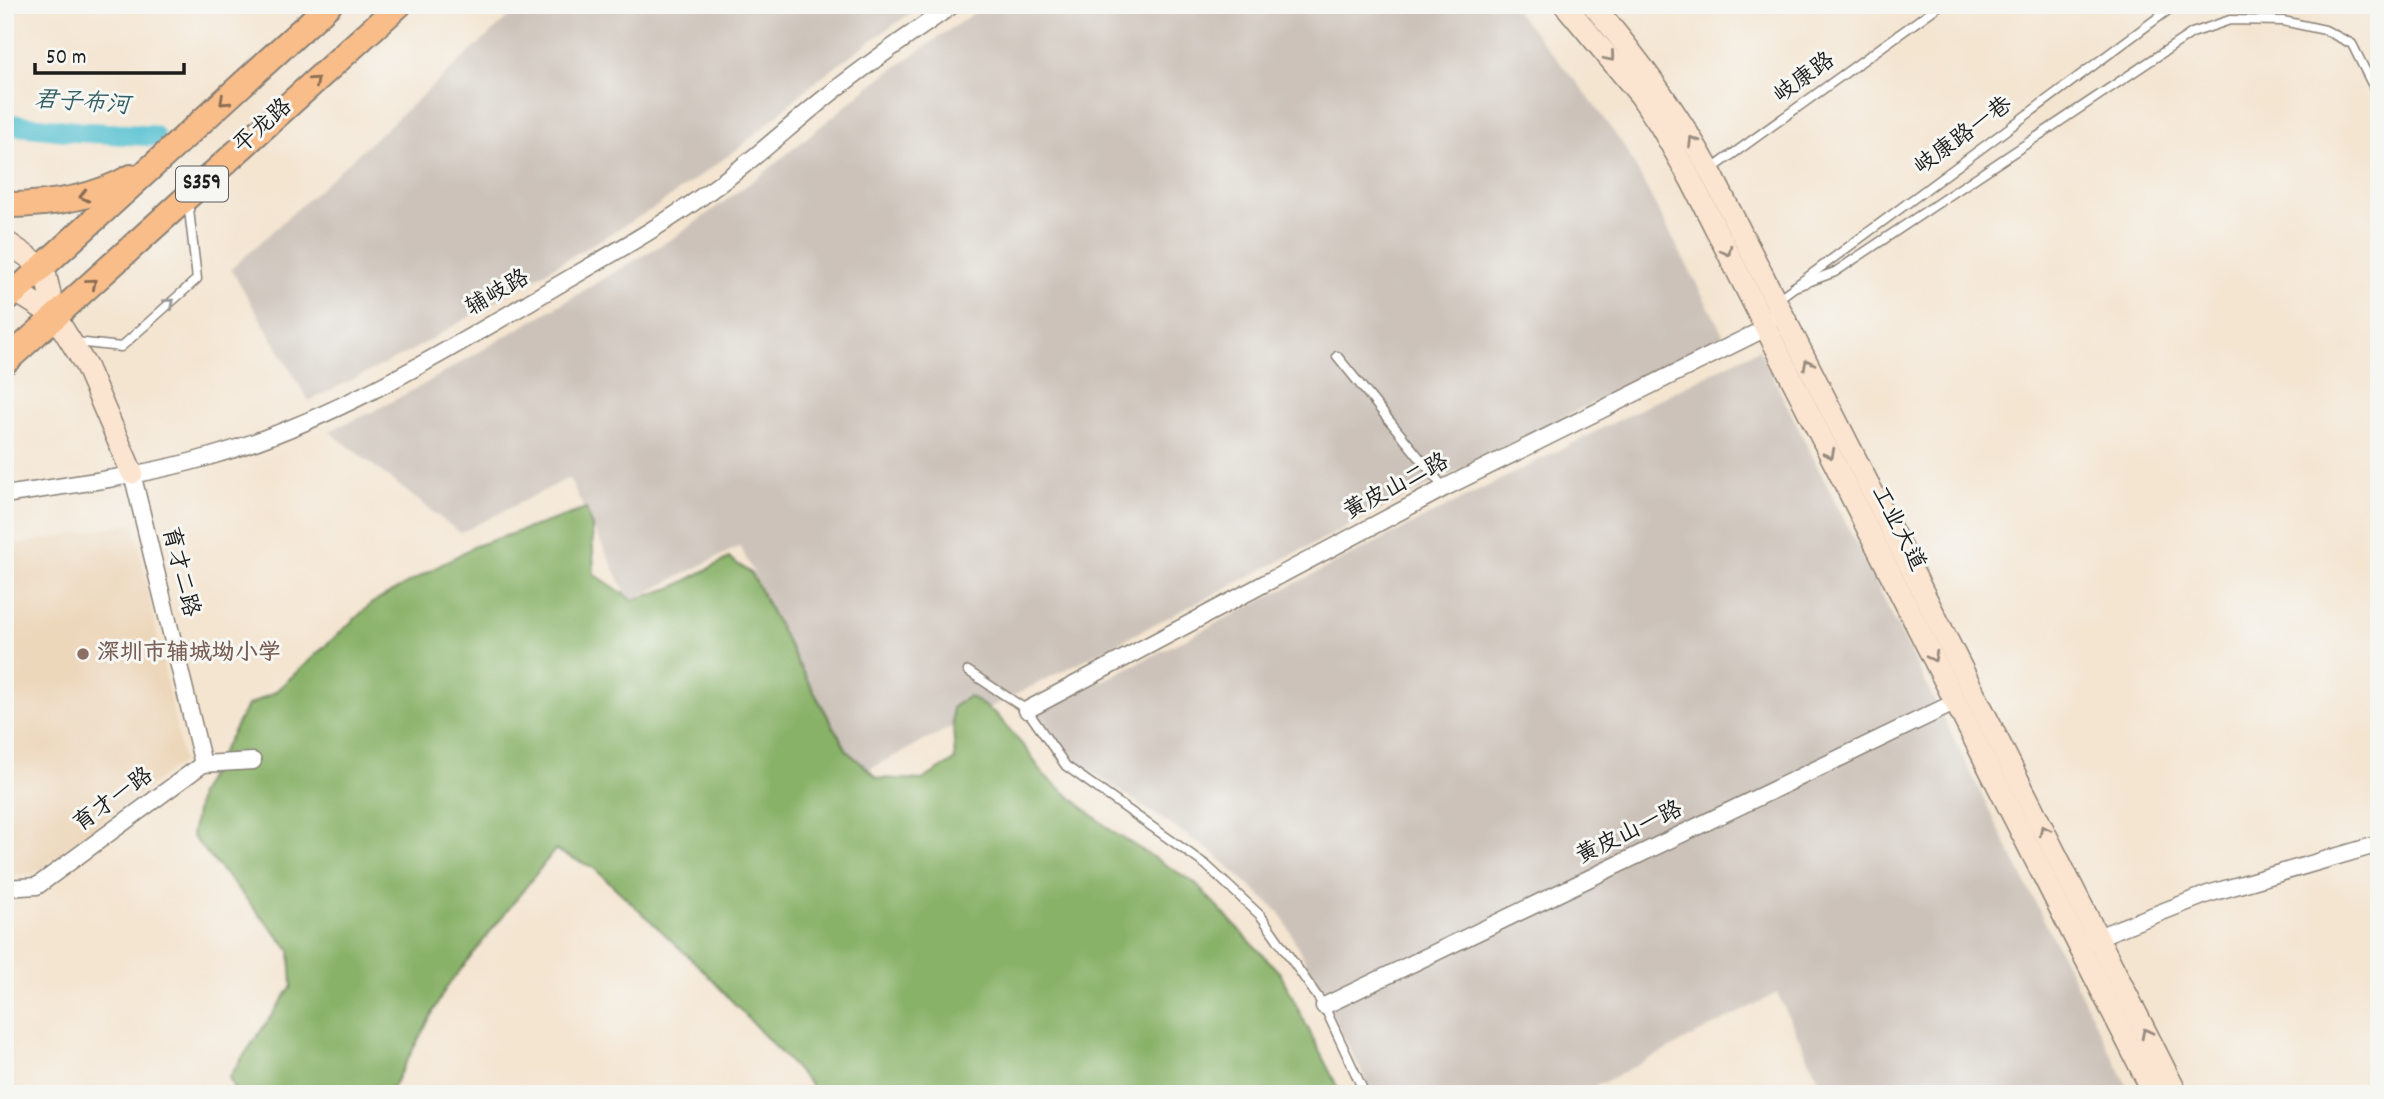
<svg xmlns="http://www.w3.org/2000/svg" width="2384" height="1099" font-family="Dekko,'LXGW WenKai TC',sans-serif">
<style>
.built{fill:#edd7bb}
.industrial{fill:#ccc2b9}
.forest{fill:#89b269;stroke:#526742;stroke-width:2}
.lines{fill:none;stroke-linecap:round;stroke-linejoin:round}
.canal{stroke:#56c1d1;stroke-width:21}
.lane-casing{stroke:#888076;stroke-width:11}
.street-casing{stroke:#888076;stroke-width:19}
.secondary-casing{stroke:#888076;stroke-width:24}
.primary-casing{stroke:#888076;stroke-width:28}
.lane{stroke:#fff;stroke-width:8}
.street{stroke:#fff;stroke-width:16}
.secondary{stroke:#fce5d0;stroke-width:21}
.primary{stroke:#f8bd89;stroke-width:24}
.oneway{stroke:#978b7f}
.oneway2{stroke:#8a6c52}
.oneway3{stroke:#999}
.education-dot{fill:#8d6e63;stroke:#f6f6f2;stroke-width:2.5}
.labels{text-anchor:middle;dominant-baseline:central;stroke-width:6;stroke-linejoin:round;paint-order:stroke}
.shield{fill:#f6f6f2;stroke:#5d5d5c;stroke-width:2}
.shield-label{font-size:21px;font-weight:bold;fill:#1c1c1c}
.street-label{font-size:23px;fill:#1c1c1c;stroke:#f6f6f2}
.education-label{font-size:23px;font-weight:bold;fill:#785e54;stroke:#f6f6f2;text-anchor:start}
.water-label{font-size:24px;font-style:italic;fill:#335e64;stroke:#f6f6f2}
</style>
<rect width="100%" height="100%" fill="#f6f6f2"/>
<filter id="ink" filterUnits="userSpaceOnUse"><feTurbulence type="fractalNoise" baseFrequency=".0143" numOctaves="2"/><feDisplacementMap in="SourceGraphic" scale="14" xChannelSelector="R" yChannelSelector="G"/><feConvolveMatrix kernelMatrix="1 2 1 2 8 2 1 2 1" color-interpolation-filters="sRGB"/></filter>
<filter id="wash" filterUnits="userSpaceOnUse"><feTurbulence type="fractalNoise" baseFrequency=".00686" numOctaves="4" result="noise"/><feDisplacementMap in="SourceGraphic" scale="28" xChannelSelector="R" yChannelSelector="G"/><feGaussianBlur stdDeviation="1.57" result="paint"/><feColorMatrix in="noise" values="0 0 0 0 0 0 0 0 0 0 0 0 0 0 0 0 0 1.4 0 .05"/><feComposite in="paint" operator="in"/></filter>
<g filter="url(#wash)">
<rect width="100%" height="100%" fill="#f4e5d1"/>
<!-- built -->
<path class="built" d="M134 523 183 761 35 873 5 877V547Z"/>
<!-- industrial -->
<g class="industrial">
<path d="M522 5H922L855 52 809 87 743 145 659 205 411 351 309 401 231 269Z"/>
<path d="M985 5H1511L1580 86 1626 149 1724 336 855 776 740 546 630 601 569 478 460 533 329 431 372 412 428 382 678 235 765 172 876 81Z"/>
<path d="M1759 349 2131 1094H1826L1777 993 1581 1094H1373L1281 914 1212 852 1078 763 1037 714Z"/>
</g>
<!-- forest -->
<path class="forest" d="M586 509 592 527 594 574 633 600 674 587 729 558 752 574 801 669 848 752 878 778 922 780 955 760 952 708 969 696 996 714 1026 749 1044 775 1113 832 1195 883 1280 973 1341 1094H819L702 969 594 868 555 850 446 988 389 1094H236L229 1077 292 986 290 950 192 836 199 794 247 706 275 692 372 603 475 546Z"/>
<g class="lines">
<!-- canal -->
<path class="canal" d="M5 124 80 132 154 136"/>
</g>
</g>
<g filter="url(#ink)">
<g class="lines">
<!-- lane casing -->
<g class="lane-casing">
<g id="lane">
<path d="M1712 169 1940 5"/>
<path d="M1794 287 1835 272 2192 33 2230 20 2283 21 2325 30 2352 44 2379 98"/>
<path d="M1778 299 2175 5"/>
<path d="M76 342 121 347 197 279 188 201"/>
<path d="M1337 356 1444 488"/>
<path d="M968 671 1027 710 1066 766 1206 865 1261 916 1324 1006 1365 1094"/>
</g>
</g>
<!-- street casing -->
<g class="street-casing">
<g id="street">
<path d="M132 473 203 764"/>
<path d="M5 495C73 484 143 476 208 457 324 424 428 362 531 301 591 265 654 232 711 190 750 163 784 131 821 101 863 67 908 36 953 5"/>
<path d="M1027 710 1444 488 1766 328 1769 319"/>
<path d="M5 888 37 886 203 764 253 761"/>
<path d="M2087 941 2208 894 2379 844"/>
<path d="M1324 1006 1956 702"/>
</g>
</g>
<!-- secondary casing -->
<g class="secondary-casing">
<g id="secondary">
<path d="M1565 5 1640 95 1661 127 1691 180 2154 1094"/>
<path d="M1593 5C1637 57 1677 111 1710 171L2177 1094"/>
<path d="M5 241 44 268 55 316 86 366 132 473"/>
<path d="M5 285 55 316"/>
</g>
</g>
<!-- primary casing -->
<g class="primary-casing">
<g id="primary">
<path d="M5 205C48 205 93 199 131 177"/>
<path d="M5 301 329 5"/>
<path d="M5 362 399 5"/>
</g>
</g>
<!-- lane -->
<use href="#lane" class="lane"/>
<!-- street -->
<use href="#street" class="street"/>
<!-- secondary -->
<use href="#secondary" class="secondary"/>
<!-- primary -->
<use href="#primary" class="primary"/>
</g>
<!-- one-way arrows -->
<defs><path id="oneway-chevron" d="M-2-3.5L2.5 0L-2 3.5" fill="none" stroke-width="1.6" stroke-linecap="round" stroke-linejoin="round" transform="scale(1.75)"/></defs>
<g class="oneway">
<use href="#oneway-chevron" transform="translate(1610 57) rotate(50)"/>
<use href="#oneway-chevron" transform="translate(1693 141) rotate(-121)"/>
<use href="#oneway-chevron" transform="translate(1727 251) rotate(63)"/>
<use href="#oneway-chevron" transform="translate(1808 364) rotate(-117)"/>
<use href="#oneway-chevron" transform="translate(1830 454) rotate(63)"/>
<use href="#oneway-chevron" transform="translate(1933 657) rotate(63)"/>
<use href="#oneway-chevron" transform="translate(2044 830) rotate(-117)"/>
<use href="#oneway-chevron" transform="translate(2146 1033) rotate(-117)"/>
</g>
<g class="oneway2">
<use href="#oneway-chevron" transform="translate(315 81) rotate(-42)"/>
<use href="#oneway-chevron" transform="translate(224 101) rotate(137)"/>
<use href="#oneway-chevron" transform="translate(84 196) rotate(166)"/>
<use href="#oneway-chevron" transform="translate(92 283) rotate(-41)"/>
</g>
<use class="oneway3" href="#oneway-chevron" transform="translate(170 303) rotate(-41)"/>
</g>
<!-- markers -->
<circle class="education-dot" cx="83" cy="654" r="7"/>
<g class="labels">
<!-- shield labels -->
<rect class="shield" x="176" y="166.5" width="52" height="35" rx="5"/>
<g class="shield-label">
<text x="202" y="184">S359</text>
</g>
<!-- street labels -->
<g class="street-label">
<text transform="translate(1805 79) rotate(-36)">岐康路</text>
<text transform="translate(264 127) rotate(-42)">平龙路</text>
<text transform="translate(1964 137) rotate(-36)">岐康路一巷</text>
<text transform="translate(498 294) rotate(-30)">辅岐路</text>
<text transform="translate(1397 488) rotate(-28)">黄皮山二路</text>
<text transform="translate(1897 529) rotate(63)">工业大道</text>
<text transform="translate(179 572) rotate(76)">育才二路</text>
<text transform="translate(114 801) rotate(-36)">育才一路</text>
<text transform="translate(1630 834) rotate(-26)">黄皮山一路</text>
</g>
<!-- education labels -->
<g class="education-label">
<text x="97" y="654">深圳市辅城坳小学</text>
</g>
<!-- water labels -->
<g class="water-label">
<text transform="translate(82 104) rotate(4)">君子布河</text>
</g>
</g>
<!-- margin -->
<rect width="2384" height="1099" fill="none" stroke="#f6f6f2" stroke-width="28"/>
<!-- scale -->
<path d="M35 63v10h149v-10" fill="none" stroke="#1c1c1c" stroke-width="3.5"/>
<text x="46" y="63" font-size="21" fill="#1c1c1c" stroke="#f6f6f2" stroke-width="5" paint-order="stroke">50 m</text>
</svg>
